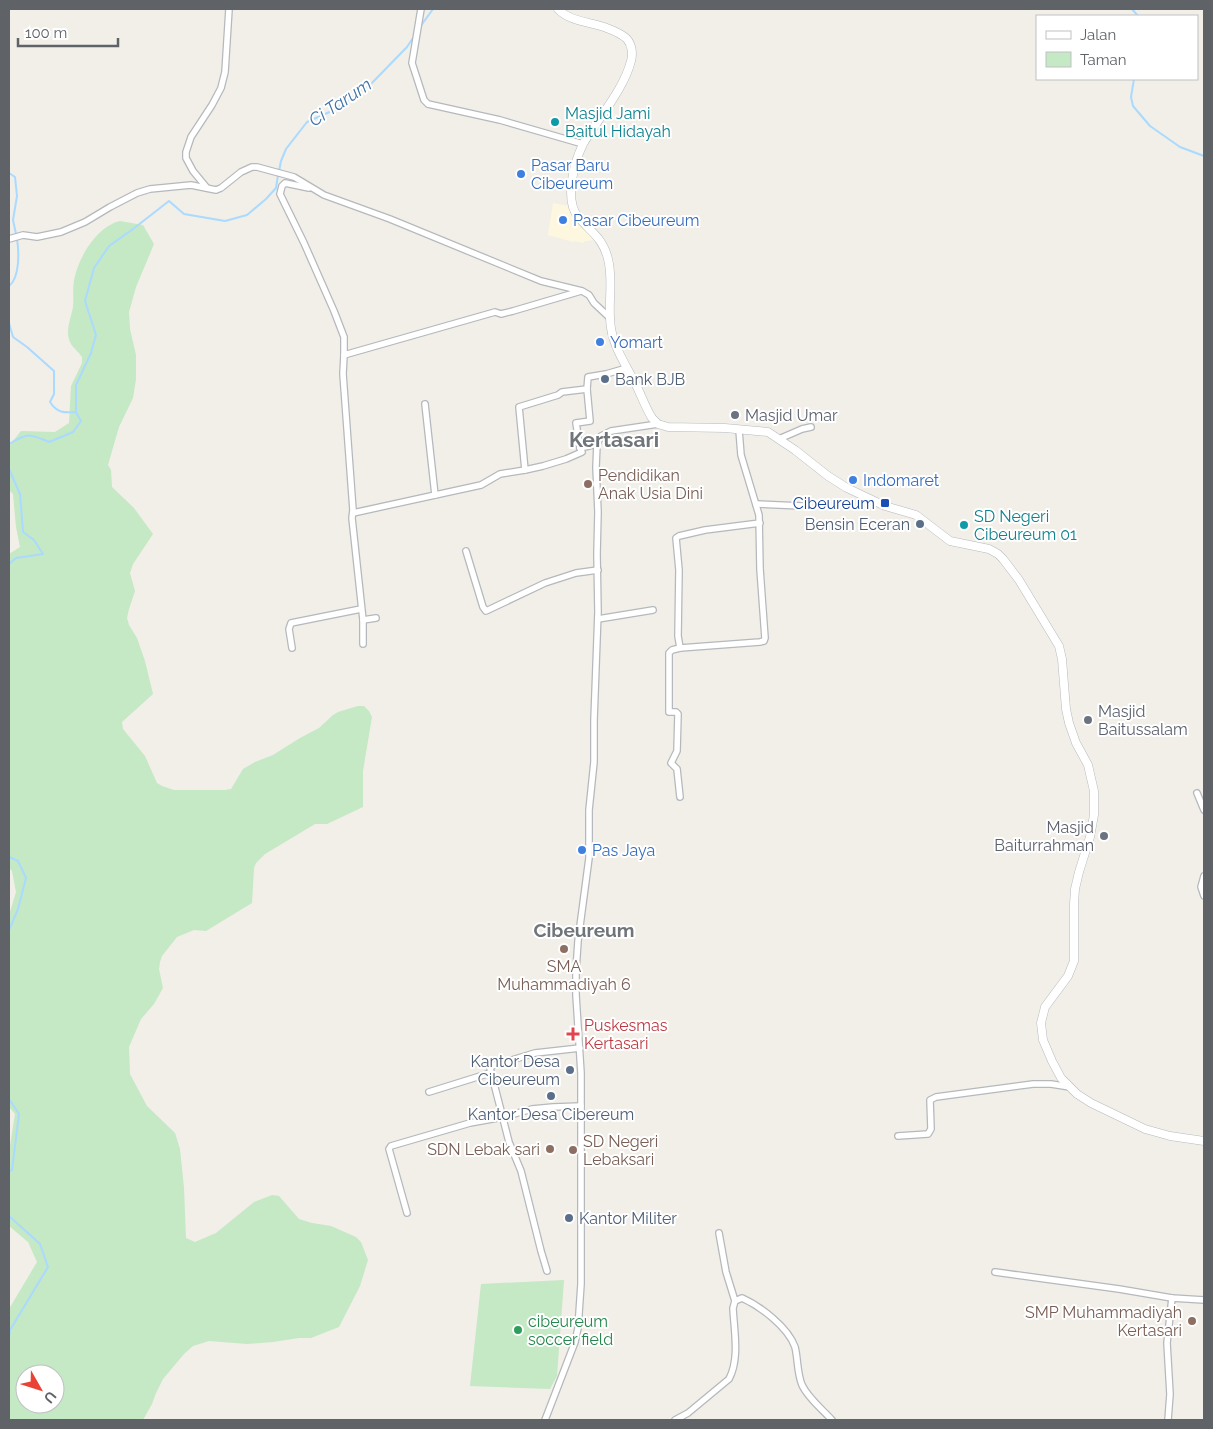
<svg xmlns="http://www.w3.org/2000/svg" width="1213" height="1429" font-family="Raleway,sans-serif">
<style>
.commercial{fill:#fef7e0}
.green{fill:#c5e8c5;fill-rule:evenodd}
.lines{fill:none;stroke-linecap:round;stroke-linejoin:round}
.stream{stroke:#aadaff;stroke-width:2}
.street-casing{stroke:#b5b8bc;stroke-width:8}
.secondary-casing{stroke:#b6babf;stroke-width:9}
.street{stroke:#fff;stroke-width:5.5}
.secondary{stroke:#fff;stroke-width:8}
.culture-dot{fill:#0f9aa8;stroke:#fff;stroke-width:2}
.shop-dot{fill:#3f7fe0;stroke:#fff;stroke-width:2}
.service-dot{fill:#5c6f8a;stroke:#fff;stroke-width:2}
.worship-dot{fill:#6b7280;stroke:#fff;stroke-width:2}
.education-dot{fill:#8d6e63;stroke:#fff;stroke-width:2}
.transit-dot{fill:#1a4fb4;stroke:#fff;stroke-width:2}
.health-dot{fill:#e0444e;stroke:#fff;stroke-width:2}
.leisure-dot{fill:#2e9e5b;stroke:#fff;stroke-width:2}
.labels{text-anchor:middle;dominant-baseline:central;stroke-width:4;stroke-linejoin:round;paint-order:stroke}
.culture-label{font-size:16px;fill:#0d838f;stroke:#fff;text-anchor:start}
.shop-label{font-size:16px;fill:#366cbe;stroke:#fff;text-anchor:start}
.service-label{font-size:16px;fill:#4e5e75;stroke:#fff;text-anchor:start}
.worship-label{font-size:16px;fill:#5b616d;stroke:#fff;text-anchor:start}
.education-label{font-size:16px;fill:#785e54;stroke:#fff;text-anchor:start}
.transit-label{font-size:16px;fill:#164399;stroke:#fff;text-anchor:end}
.health-label{font-size:16px;fill:#be3a42;stroke:#fff;text-anchor:start}
.leisure-label{font-size:16px;fill:#27864d;stroke:#fff;text-anchor:start}
.water-label{font-size:18px;font-style:italic;fill:#4174aa;stroke:#fff}
.quarter-label{font-size:19px;font-weight:bold;fill:#70757a;stroke:#fff}
.district-label{font-size:21px;font-weight:bold;fill:#70757a;stroke:#fff}
</style>
<rect width="100%" height="100%" fill="#f1efe8"/>
<!-- commercial -->
<path class="commercial" d="M553 203 568 206 573 217 595 240 585 241 583 243 575 241 573 242 548 235Z"/>
<!-- green -->
<g class="green">
<path d="M120 221 143 225 154 244 136 287 129 312 130 329 136 355V379L133 398 119 427 108 465 111 470 112 487 134 508 153 534 133 564 130 573 135 591 129 609 127 618 129 625 137 638 145 661 153 694 122 722 123 729 145 756 157 783 162 786 174 790H225L231 789 243 769 255 762 273 755 300 738 319 728 333 715 338 712 358 706H364L369 711 372 717 363 771V807L327 824H315L265 854 256 863 254 868 252 903 206 931 194 930 177 937 162 956 160 962 159 969 163 988 154 1004 141 1019 129 1047 130 1074 147 1106 175 1133 180 1149 184 1188 186 1238 195 1242 216 1233 254 1202 272 1195 279 1196 299 1219 312 1223 331 1226 356 1237 361 1242 368 1260 360 1286 339 1327 311 1338H299L273 1342 247 1344 209 1341 193 1346 184 1354 163 1379 156 1393 152 1404 143 1420H9V1309L37 1262 28 1242 9 1226V1152L15 1114 9 1107V915L16 892 12 871 9 868V554L20 547 16 527 13 494 9 490V446L21 431 55 432 69 423 71 386 82 363V357C79 352 72 347 70 342 65 331 71 318 73 307 74 297 72 286 75 276 80 255 98 226 120 221ZM25 1374H55V1404H25Z"/>
<path d="M564 1280 557 1376 550 1389 470 1386 481 1284Z"/>
</g>
<g class="lines">
<!-- stream -->
<g class="stream">
<path d="M1132 9 1138 16"/>
<path d="M420 27 433 9"/>
<path d="M1134 79 1131 97 1133 106 1150 126 1180 147 1204 156"/>
<path d="M279 171 281 161 286 149 307 122 334 110 369 86 407 47 415 35"/>
<path d="M9 173 15 177 17 196 13 220 16 234"/>
<path d="M9 286C20 278 19 251 17 239"/>
<path d="M9 323 13 337 27 347 54 371V394L50 402C57 413 64 413 76 412"/>
<path d="M9 446V444C27 433 29 433 49 442L73 432 81 421 76 412V385L91 353 96 335 85 301 94 268 109 246 133 229 169 201 184 214 225 221 247 215 266 199 276 188 278 175"/>
<path d="M9 469 20 494 23 532 34 540 43 554 16 558 9 564"/>
<path d="M9 857 18 861 26 878 18 909 9 930"/>
<path d="M9 1099 19 1114 12 1170 9 1172"/>
<path d="M9 1216 40 1244 48 1267 10 1330 9 1336"/>
</g>
<!-- street casing -->
<g class="street-casing">
<g id="street">
<path d="M421 9 412 63 424 100 428 104 500 120 583 144"/>
<path d="M207 188 193 171 186 158V152L191 137 212 105 221 88 225 72 229 9"/>
<path d="M309 188 285 183 282 186 280 194 304 243 334 311 344 337V355L495 312 501 314 513 311 581 291"/>
<path d="M9 239 23 235 37 237 61 232 85 222 110 207 137 193 150 189 191 185 216 190 221 188 241 172 252 167H257L294 177 324 195 390 219 541 281 582 291 589 295 594 303 610 318"/>
<path d="M344 355 343 374 353 510 352 518 363 620V644"/>
<path d="M587 389 588 377 606 374 627 368"/>
<path d="M425 404 435 495"/>
<path d="M739 430 741 455 759 515 760 569 765 638 764 641 760 642 680 648 678 636 679 570 676 538 679 536 705 530 760 523"/>
<path d="M779 439 802 429 811 427"/>
<path d="M525 470 519 407 558 395 562 392 587 389 590 421 576 423 580 448"/>
<path d="M756 504 802 506"/>
<path d="M353 513 481 485 500 474 525 470 543 466 566 459 582 452 580 448 597 444"/>
<path d="M466 551 483 607 486 611 545 583 576 573 598 570"/>
<path d="M598 619 653 610"/>
<path d="M363 620 376 618"/>
<path d="M292 648 289 629 291 623 361 609"/>
<path d="M680 648 672 650 669 653V712H676L678 714 677 751 671 763 677 769 680 797"/>
<path d="M1197 793 1204 810"/>
<path d="M1204 876 1201 887 1204 896"/>
<path d="M429 1092 490 1073"/>
<path d="M898 1136 928 1134 931 1129 930 1100 936 1097 1033 1084H1051L1070 1087"/>
<path d="M407 1213 389 1149 391 1146 470 1123 503 1117 532 1109 553 1107 581 1106"/>
<path d="M719 1233 726 1272 735 1301"/>
<path d="M547 1271 541 1251 521 1171 509 1142 490 1068 492 1066 535 1053 580 1048"/>
<path d="M995 1272 1119 1289 1172 1298 1204 1300"/>
<path d="M545 1420 575 1342 578 1328 581 1284V1073L576 995V971L578 941 589 858V810L594 762V720L598 612 597 554 598 512 596 467 597 444 601 436 611 431 658 424"/>
<path d="M675 1420 688 1413 729 1379C740 1359 734 1330 733 1308L735 1301 742 1298C760 1306 788 1327 795 1347 798 1359 797 1373 802 1385 808 1398 822 1409 832 1420"/>
<path d="M1168 1420 1170 1394 1167 1343 1172 1298"/>
</g>
</g>
<!-- secondary casing -->
<g class="secondary-casing">
<path id="secondary" d="M558 9C569 21 589 22 604 27 612 30 621 33 627 39 632 45 633 54 631 61 624 89 598 119 583 144 574 163 564 199 578 217 591 232 603 238 608 259 614 282 607 305 611 328 614 348 626 365 635 383 641 394 645 407 652 418L658 424 668 427 725 428 768 432 795 450 828 476 847 488 885 506 916 515 950 541 989 549 998 554 1003 559 1019 580 1059 646 1062 659 1066 709 1069 723 1076 743 1088 765 1094 791V815L1090 837 1079 872 1075 889 1074 904V961L1068 976 1045 1007 1041 1023 1043 1040 1052 1061 1061 1078 1077 1094 1091 1103 1145 1129 1170 1136 1204 1141"/>
</g>
<!-- street -->
<use href="#street" class="street"/>
<!-- secondary -->
<use href="#secondary" class="secondary"/>
</g>
<!-- markers -->
<g class="culture-dot">
<circle cx="555" cy="122" r="5"/>
<circle cx="964" cy="525" r="5"/>
</g>
<g class="shop-dot">
<circle cx="521" cy="174" r="5"/>
<circle cx="563" cy="220" r="5"/>
<circle cx="600" cy="342" r="5"/>
<circle cx="853" cy="480" r="5"/>
<circle cx="582" cy="850" r="5"/>
</g>
<g class="service-dot">
<circle cx="605" cy="379" r="5"/>
<circle cx="920" cy="524" r="5"/>
<circle cx="570" cy="1070" r="5"/>
<circle cx="551" cy="1096" r="5"/>
<circle cx="569" cy="1218" r="5"/>
</g>
<g class="worship-dot">
<circle cx="735" cy="415" r="5"/>
<circle cx="1088" cy="720" r="5"/>
<circle cx="1104" cy="836" r="5"/>
</g>
<g class="education-dot">
<circle cx="588" cy="484" r="5"/>
<circle cx="564" cy="949" r="5"/>
<circle cx="550" cy="1149" r="5"/>
<circle cx="573" cy="1150" r="5"/>
<circle cx="1192" cy="1321" r="5"/>
</g>
<rect class="transit-dot" x="880" y="498" width="10" height="10" rx="2.5"/>
<path class="health-dot" d="M570.5 1026.5h5v5h5v5h-5v5h-5v-5h-5v-5h5z"/>
<circle class="leisure-dot" cx="518" cy="1330" r="5"/>
<g class="labels">
<!-- culture labels -->
<g class="culture-label">
<text x="565" y="113">Masjid Jami<tspan x="565" dy="18">Baitul Hidayah</tspan></text>
<text x="974" y="516">SD Negeri<tspan x="974" dy="18">Cibeureum 01</tspan></text>
</g>
<!-- shop labels -->
<g class="shop-label">
<text x="531" y="165">Pasar Baru<tspan x="531" dy="18">Cibeureum</tspan></text>
<text x="573" y="220">Pasar Cibeureum</text>
<text x="610" y="342">Yomart</text>
<text x="863" y="480">Indomaret</text>
<text x="592" y="850">Pas Jaya</text>
</g>
<!-- service labels -->
<g class="service-label">
<text x="615" y="379">Bank BJB</text>
<text x="910" y="524" text-anchor="end">Bensin Eceran</text>
<text x="560" y="1061" text-anchor="end">Kantor Desa<tspan x="560" dy="18">Cibeureum</tspan></text>
<text x="551" y="1114" text-anchor="middle">Kantor Desa Cibereum</text>
<text x="579" y="1218">Kantor Militer</text>
</g>
<!-- worship labels -->
<g class="worship-label">
<text x="745" y="415">Masjid Umar</text>
<text x="1098" y="711">Masjid<tspan x="1098" dy="18">Baitussalam</tspan></text>
<text x="1094" y="827" text-anchor="end">Masjid<tspan x="1094" dy="18">Baiturrahman</tspan></text>
</g>
<!-- education labels -->
<g class="education-label">
<text x="598" y="475">Pendidikan<tspan x="598" dy="18">Anak Usia Dini</tspan></text>
<text x="564" y="966" text-anchor="middle">SMA<tspan x="564" dy="18">Muhammadiyah 6</tspan></text>
<text x="583" y="1141">SD Negeri<tspan x="583" dy="18">Lebaksari</tspan></text>
<text x="540" y="1149" text-anchor="end">SDN Lebak sari</text>
<text x="1182" y="1312" text-anchor="end">SMP Muhammadiyah<tspan x="1182" dy="18">Kertasari</tspan></text>
</g>
<!-- transit labels -->
<g class="transit-label">
<text x="875" y="503">Cibeureum</text>
</g>
<!-- health labels -->
<g class="health-label">
<text x="584" y="1025">Puskesmas<tspan x="584" dy="18">Kertasari</tspan></text>
</g>
<!-- leisure labels -->
<g class="leisure-label">
<text x="528" y="1321">cibeureum<tspan x="528" dy="18">soccer field</tspan></text>
</g>
<!-- water labels -->
<g class="water-label">
<text transform="translate(340 102) rotate(-34)">Ci Tarum</text>
</g>
<!-- quarter labels -->
<g class="quarter-label">
<text x="584" y="930">Cibeureum</text>
</g>
<!-- district labels -->
<g class="district-label">
<text x="614" y="439">Kertasari</text>
</g>
</g>
<!-- border -->
<rect width="1213" height="1429" fill="none" stroke="#5f6368" stroke-width="20"/>
<!-- legend -->
<rect x="1036" y="15" width="162" height="65" fill="#ffffff" stroke="#bfc1c3"/>
<rect x="1046" y="31" width="25" height="8" fill="#ffffff" stroke="#bfc1c3"/>
<text x="1080" y="40" font-size="15" fill="#5f6368">Jalan</text>
<rect x="1046" y="52" width="25" height="15" fill="#c5e8c5" stroke="#bfc1c3"/>
<text x="1080" y="65" font-size="15" fill="#5f6368">Taman</text>
<!-- north arrow -->
<g transform="translate(40 1389) rotate(129)"><circle r="24" fill="#ffffff" stroke="#bfc1c3"/>
<path d="M0-4L9 19L0 12L-9 19Z" fill="#ea4335"/>
<text y="-8" font-size="14" font-weight="bold" text-anchor="middle" fill="#5f6368">U</text>
</g>
<!-- scale -->
<path d="M18 38v8h100v-8" fill="none" stroke="#5f6368" stroke-width="2.5"/>
<text x="25" y="38" font-size="15" fill="#5f6368" stroke="#ffffff" stroke-width="4" paint-order="stroke">100 m</text>
</svg>
